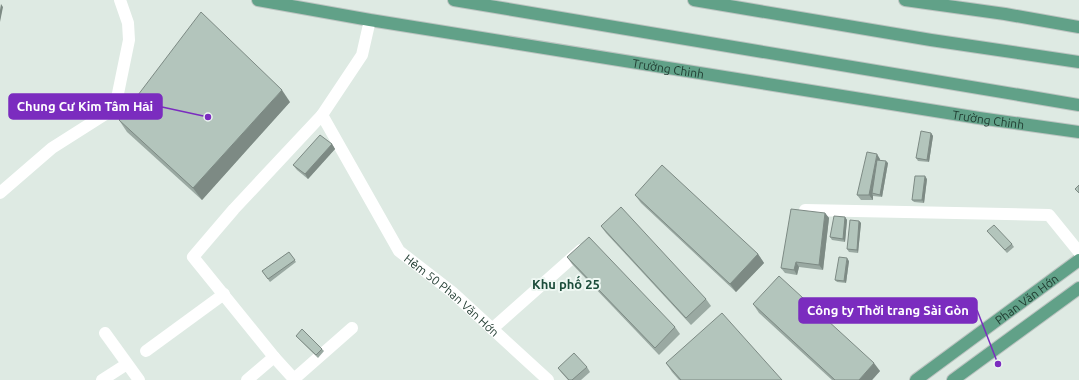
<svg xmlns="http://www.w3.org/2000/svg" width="1079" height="380" font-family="Ubuntu,sans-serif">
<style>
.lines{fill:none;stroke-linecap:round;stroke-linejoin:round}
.major-casing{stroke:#bcc4c1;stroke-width:14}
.minor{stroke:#fff;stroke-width:12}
.major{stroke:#61a188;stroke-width:12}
.wall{fill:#9aa9a2}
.shaded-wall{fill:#7d8a84}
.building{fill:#b3c5bc;stroke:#7d8a84}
.labels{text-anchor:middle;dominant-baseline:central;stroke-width:4;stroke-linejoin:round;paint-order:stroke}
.street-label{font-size:12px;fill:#1f3a2f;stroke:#eef7f2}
.neighbourhood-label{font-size:13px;font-weight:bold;fill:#1b4c3a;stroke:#eef7f2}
.leader{fill:none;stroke:#7b2cbf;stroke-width:1.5}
.callout-dot{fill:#7b2cbf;stroke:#eef7f2;stroke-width:1.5}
.callout{fill:#7b2cbf;stroke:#7b2cbf;stroke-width:1.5}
.callout-label{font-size:13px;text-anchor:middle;font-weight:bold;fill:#fff}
</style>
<rect width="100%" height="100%" fill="#deeae3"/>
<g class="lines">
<!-- major casing -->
<g class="major-casing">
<g id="major">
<path id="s2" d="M258 0 370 20 979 118 1079 132"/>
<path d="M454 0 1079 105"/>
<path d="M694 0 931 40 1079 62"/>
<path d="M905 0 1005 14 1079 27"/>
<path id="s3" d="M916 380 1079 260"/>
<path d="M953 380 1079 288"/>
</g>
</g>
<!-- minor -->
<g class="minor">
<path id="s1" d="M322 115 399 251 452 292 548 380"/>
<path d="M0 193 52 148 115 108 129 40 128 23 120 0"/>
<path d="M805 210 1049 215 1079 252"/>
<path d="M352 328 294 379 274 357 193 257 234 209 322 115 362 55 370 20"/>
<path d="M492 329 581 250"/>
<path d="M105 333 139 380"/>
<path d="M146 351 224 294"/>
<path d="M102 380 127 364"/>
<path d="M247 380 274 357"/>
</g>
<!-- major -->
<use href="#major" class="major"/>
</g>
<!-- wall -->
<g class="wall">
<path d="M290 102 202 200 127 132 119 120Z"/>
<path d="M931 133 933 136 929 162 918 161 916 158Z"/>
<path d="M332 144 335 149 308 179 297 170 293 165Z"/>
<path d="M880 159V160L888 163 882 197 873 196V200H861L857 195Z"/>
<path d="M927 179 924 203 914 202 912 200Z"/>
<path d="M635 195 758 254 764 263 736 292 641 203Z"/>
<path d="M825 213 829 218 823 270 799 267 797 275 785 273 781 268Z"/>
<path d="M845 217 847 220 845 242 832 240 830 237Z"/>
<path d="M859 221 861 223 858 253 849 252 847 249Z"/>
<path d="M601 226 706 299 711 306 691 325 606 233Z"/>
<path d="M987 231 1012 244 1014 247 1007 253Z"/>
<path d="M289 252 296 262 270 282 262 271Z"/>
<path d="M567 257 675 327 680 334 659 355 572 264Z"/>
<path d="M849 261 846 283 837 282 835 280Z"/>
<path d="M753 304 880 371 872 380H832L759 313Z"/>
<path d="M296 336 322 349 324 351 318 358Z"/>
<path d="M666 363 782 380H679L672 372Z"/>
<path d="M587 367 590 372 581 380H568L561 372 558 368Z"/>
</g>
<!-- shaded-wall -->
<g class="shaded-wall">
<path d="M1 4 3 7 0 22V10Z"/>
<path d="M282 90 290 102 202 200 193 188Z"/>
<path d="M931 133 933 136 929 162 927 160Z"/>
<path d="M332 144 335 149 308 179 305 174Z"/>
<path d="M877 154 880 159 874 194 872 193 873 196V200L869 195Z"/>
<path d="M886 161 888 163 882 197 880 195Z"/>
<path d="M925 176 927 179 924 203 922 200Z"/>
<path d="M825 213 829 218 823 270 819 265Z"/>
<path d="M845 217 847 220 845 242 843 239Z"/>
<path d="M859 221 861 223 858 253 857 250Z"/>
<path d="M758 254 764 263 736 292 730 284Z"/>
<path d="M847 258 849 261 846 283 844 281Z"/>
<path d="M796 262 799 267 797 275 794 270Z"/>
<path d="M874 363 880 371 872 380H859Z"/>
</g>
<!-- building -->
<g class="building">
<path d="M201 12 282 90 193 188 119 120Z"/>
<path d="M921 131 931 133 927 160 916 158Z"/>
<path d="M320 135 332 144 305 174 293 165Z"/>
<path d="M867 152 877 154 869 195H857Z"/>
<path d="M877 160 886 161 880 195 872 193Z"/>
<path d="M662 165 758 254 730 284 635 195Z"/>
<path d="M915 176H925L922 200H912Z"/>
<path d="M1079 185V193L1075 189Z"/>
<path d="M621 207 706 299 686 318 601 226Z"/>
<path d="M791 209 825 213 819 265 796 262 794 270 781 268Z"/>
<path d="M834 216 845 217 843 239 830 237Z"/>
<path d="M850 220 859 221 857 250 847 249Z"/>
<path d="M994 225 1012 244 1005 250 987 231Z"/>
<path d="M589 237 675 327 655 348 567 257Z"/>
<path d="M289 252 295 260 268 279 262 271Z"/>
<path d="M839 257 847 258 844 281 835 280Z"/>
<path d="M779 276 874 363 859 380H835L753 304Z"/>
<path d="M722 313 782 380H681L666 363Z"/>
<path d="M302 329 322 349 316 355 296 336Z"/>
<path d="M574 353 587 367 572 380H569L558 368Z"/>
</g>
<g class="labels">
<!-- street labels -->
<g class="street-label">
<text stroke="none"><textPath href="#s2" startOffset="416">Trường Chinh</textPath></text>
<text stroke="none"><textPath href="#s2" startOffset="740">Trường Chinh</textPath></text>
<text stroke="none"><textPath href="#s1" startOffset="225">Hẻm 50 Phan Văn Hớn</textPath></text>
<text stroke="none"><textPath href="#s3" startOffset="137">Phan Văn Hớn</textPath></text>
</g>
<!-- neighbourhood labels -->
<g class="neighbourhood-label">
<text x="566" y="284">Khu phố 25</text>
</g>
</g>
<!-- callouts -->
<path class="leader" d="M208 117L162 107M998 364L977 310"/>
<g class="callout-dot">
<circle cx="208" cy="117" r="4"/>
<circle cx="998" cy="364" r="4"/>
</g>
<g class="callout">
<rect x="9" y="94" width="153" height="25" rx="4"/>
<rect x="799" y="298" width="178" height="25" rx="4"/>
</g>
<g class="callout-label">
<text x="85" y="111">Chung Cư Kim Tâm Hải</text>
<text x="888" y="315">Công ty Thời trang Sài Gòn</text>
</g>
</svg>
